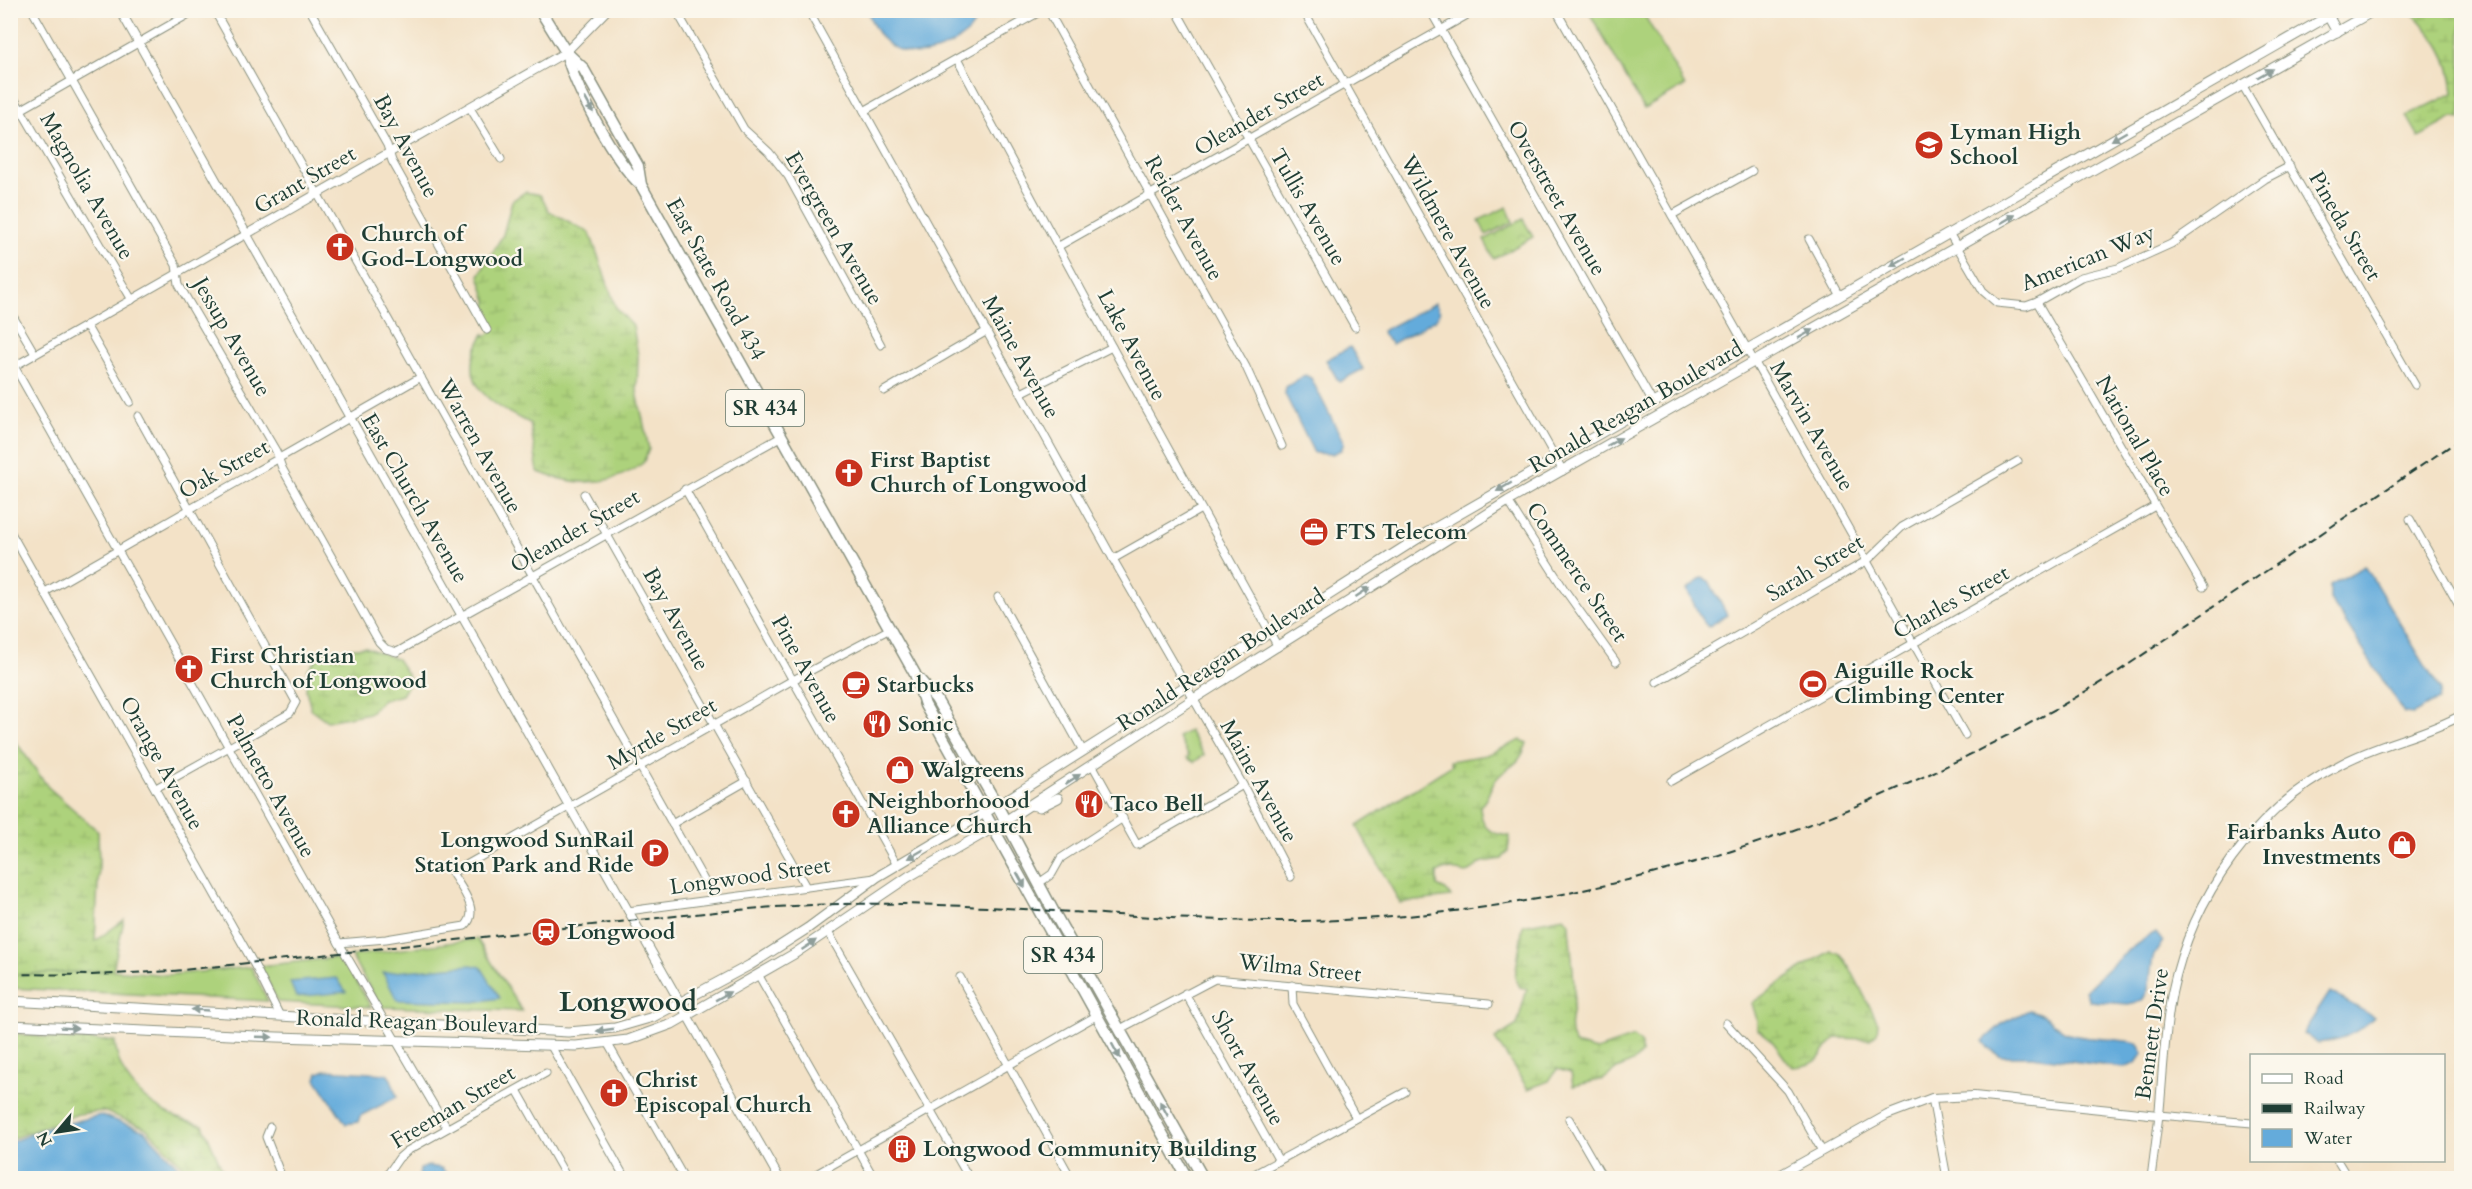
<svg xmlns="http://www.w3.org/2000/svg" width="2472" height="1189" font-family="Cardo,serif">
<style>
.grass{fill:#add27b;stroke:#668858;stroke-width:1.5}
.wetland{fill:url(#wetland-marsh);stroke:#668858;stroke-width:1.5}
.park{fill:url(#park-crowns);stroke:#668858;stroke-width:1.5}
.water{fill:#64abdb;stroke:#427488;stroke-width:1.5}
.lines{fill:none;stroke-linecap:round;stroke-linejoin:round}
.minor-casing{stroke:#89907e;stroke-width:9}
.tertiary-casing{stroke:#89907e;stroke-width:10}
.secondary-casing{stroke:#89907e;stroke-width:11}
.primary-casing{stroke:#89907e;stroke-width:13}
.minor{stroke:#fff;stroke-width:7}
.tertiary{stroke:#fff;stroke-width:8}
.secondary{stroke:#fff;stroke-width:9}
.primary{stroke:#fff;stroke-width:10}
.rail{stroke:#1f3d34;stroke-width:2;stroke-dasharray:9 4.5;stroke-linecap:butt}
.oneway{fill:#8f9e9a}
.labels{text-anchor:middle;dominant-baseline:central;stroke-width:4.5;stroke-linejoin:round;paint-order:stroke}
.shield{fill:#fbf7ec;stroke:#61756b;stroke-width:1.5}
.shield-label{font-size:21px;font-weight:bold;fill:#1f3d34}
.street-label{font-size:22px;fill:#1f3d34;stroke:#fbf7ec}
.poi-label{font-size:22px;font-weight:bold;fill:#1f3d34;stroke:#fbf7ec;text-anchor:start}
.district-label{font-size:28px;font-weight:bold;fill:#1f3d34;stroke:#fbf7ec}
</style>
<defs>
<pattern id="wetland-marsh" width="20" height="14" patternUnits="userSpaceOnUse" patternTransform="scale(1.5)"><rect width="20" height="14" fill="#add27b"/><path d="M1 5h8M5 5V1M11 12h8M15 12V8" fill="none" stroke="#94b56b"/></pattern>
<pattern id="park-crowns" width="20" height="18" patternUnits="userSpaceOnUse" patternTransform="scale(1.5)"><rect width="20" height="18" fill="#add27b"/><path d="M2 6a3 3 0 1 1 6 0M12 15a3 3 0 1 1 6 0" fill="none" stroke="#94b56b"/></pattern>
</defs>
<rect width="100%" height="100%" fill="#fbf7ec"/>
<filter id="ink" filterUnits="userSpaceOnUse"><feTurbulence type="fractalNoise" baseFrequency=".0167" numOctaves="2"/><feDisplacementMap in="SourceGraphic" scale="12" xChannelSelector="R" yChannelSelector="G"/><feConvolveMatrix kernelMatrix="1 2 1 2 8 2 1 2 1" color-interpolation-filters="sRGB"/></filter>
<filter id="wash" filterUnits="userSpaceOnUse"><feTurbulence type="fractalNoise" baseFrequency=".008" numOctaves="4" result="noise"/><feDisplacementMap in="SourceGraphic" scale="24" xChannelSelector="R" yChannelSelector="G"/><feGaussianBlur stdDeviation="1.35" result="paint"/><feColorMatrix in="noise" values="0 0 0 0 0 0 0 0 0 0 0 0 0 0 0 0 0 1.4 0 .05"/><feComposite in="paint" operator="in"/></filter>
<g filter="url(#wash)">
<rect width="100%" height="100%" fill="#f3e2c7"/>
<!-- grass -->
<g class="grass">
<path d="M1593 10 1642 11 1685 86 1644 109 1589 12Z"/>
<path d="M1507 207 1513 222 1486 235 1479 220Z"/>
<path d="M1189 731 1204 755 1194 762 1187 758 1189 756 1178 737Z"/>
<path d="M477 939 522 1011 381 1007 351 956Z"/>
<path d="M342 957 371 1007 278 1002 260 966Z"/>
<path d="M251 967 268 1001 11 988V975L113 970 167 975Z"/>
</g>
<!-- wetland -->
<g class="wetland">
<path d="M2410 11H2461V119L2453 118 2419 137 2407 116 2454 93C2451 54 2437 38 2410 11Z"/>
<path d="M525 192 540 195 549 211 590 233 616 308 633 326 638 356 637 392 649 449 643 463C611 487 574 486 538 472L530 423C489 405 454 381 484 334L485 336 492 332 488 324 487 301 479 275 503 235 512 201Z"/>
<path d="M365 647 397 659 411 680 402 695 383 700 369 713 327 721 311 709 306 690 308 669 324 651Z"/>
<path d="M11 735 48 787 98 831 99 864 95 941 124 920 113 970 11 975Z"/>
<path d="M1521 740 1527 743C1518 770 1507 764 1494 782 1488 791 1489 799 1480 806 1481 828 1489 834 1510 836L1508 851 1502 859 1483 862 1467 873 1446 869 1437 873V886L1446 890 1451 897 1400 903 1357 826 1452 765 1450 761 1486 755Z"/>
<path d="M1564 917 1569 923C1570 948 1575 974 1574 998 1573 1014 1566 1029 1575 1044L1597 1050 1634 1037 1641 1043V1054L1635 1061 1617 1069 1604 1079 1573 1086 1571 1073 1557 1069 1549 1081 1528 1089 1495 1039 1517 1025 1527 989 1520 987 1515 977 1523 925Z"/>
<path d="M1831 951 1840 953 1850 968 1878 1023 1877 1033 1870 1039 1836 1038C1818 1053 1825 1065 1792 1067 1779 1053 1775 1039 1757 1029V1020L1752 1003C1779 985 1802 966 1831 951Z"/>
<path d="M11 1033 58 1039 115 1041C118 1087 160 1117 203 1125L226 1178H192L190 1173 146 1128 103 1111 78 1114 11 1139Z"/>
</g>
<!-- park -->
<path class="park" d="M1523 219 1533 237 1494 259 1484 240Z"/>
<!-- water -->
<g class="water">
<path d="M868 11V10L981 11C977 18 973 29 966 34 929 65 882 61 868 11Z"/>
<path d="M1435 303 1440 312 1436 319 1392 344 1383 335 1382 331Z"/>
<path d="M1350 347 1363 369 1339 382 1326 360Z"/>
<path d="M1305 375 1311 378 1344 443 1341 450 1332 454 1314 453 1285 394 1286 387Z"/>
<path d="M2365 566 2440 690 2438 700 2413 714 2404 713 2330 599V585Z"/>
<path d="M1702 578 1709 581 1727 615 1708 627 1702 620 1687 590Z"/>
<path d="M2156 932 2163 941 2153 957 2148 990 2142 1001 2128 1004 2089 1001 2085 991C2106 970 2130 946 2156 932Z"/>
<path d="M471 965 481 967 500 998 475 1002 397 1000 383 973Z"/>
<path d="M337 978 346 992 296 997 290 982Z"/>
<path d="M2330 992 2374 1017C2358 1034 2340 1040 2317 1043L2303 1033Z"/>
<path d="M2029 1010C2053 1015 2055 1032 2077 1036 2097 1040 2117 1038 2137 1043L2143 1053 2136 1063 2125 1068 2032 1056H2001L1989 1049 1983 1041 2003 1023Z"/>
<path d="M325 1070 387 1074 391 1079 397 1097 360 1116 358 1122 346 1124 316 1079 318 1073Z"/>
<path d="M101 1115 145 1131 189 1178H11V1142L41 1130Z"/>
<path d="M428 1166 441 1168 451 1178H419L420 1169Z"/>
</g>
</g>
<g filter="url(#ink)">
<g class="lines">
<!-- minor casing -->
<g class="minor-casing">
<g id="minor">
<path d="M32 10 176 265 179 285 276 451 282 468 379 642 386 649 397 652 781 437"/>
<path d="M214 10 714 898"/>
<path d="M310 10 387 145 392 161 487 330"/>
<path d="M676 10 744 129 769 152 788 176 881 345"/>
<path d="M808 10 1113 559 1243 785 1291 877"/>
<path d="M1048 10 1246 367 1282 446"/>
<path d="M1176 10 1355 327"/>
<path d="M1303 10 1563 471"/>
<path d="M1430 10 1653 403"/>
<path d="M1556 10 1965 735"/>
<path d="M957 59 1112 347 1278 647"/>
<path d="M2243 86 2415 385"/>
<path d="M10 91 132 300"/>
<path d="M470 108 501 159"/>
<path d="M864 111 1043 10"/>
<path d="M10 116 196 10"/>
<path d="M1672 215 1752 171"/>
<path d="M1949 233 1983 291 1997 303 2026 306 2037 302 2081 277 2118 268 2171 244 2265 179 2290 166"/>
<path d="M1809 239 1840 296"/>
<path d="M1059 246 1476 10"/>
<path d="M2037 302 2203 587"/>
<path d="M10 311 35 354"/>
<path d="M86 325 130 402"/>
<path d="M14 366 339 943 447 1128"/>
<path d="M13 367 245 235"/>
<path d="M884 391 987 331"/>
<path d="M1021 393 1112 347"/>
<path d="M138 416 296 702 290 713 156 788"/>
<path d="M685 489 897 865"/>
<path d="M584 494 806 887"/>
<path d="M1508 501 1564 589 1616 662"/>
<path d="M2410 519 2462 611"/>
<path d="M10 531 256 968 279 1014"/>
<path d="M1113 559 1201 509"/>
<path d="M45 592 421 377"/>
<path d="M998 597 1083 751"/>
<path d="M1657 682 1868 560 1902 527 2018 461"/>
<path d="M1093 766 1137 845 1243 785"/>
<path d="M1671 781 2155 506"/>
<path d="M672 824 747 781"/>
<path d="M1039 883 1052 874 1061 858 1123 818"/>
<path d="M628 911 875 878"/>
<path d="M828 932 969 1178"/>
<path d="M339 943 386 939 465 926C481 911 461 888 452 873L791 681 890 629"/>
<path d="M759 976 874 1178"/>
<path d="M960 977 1071 1178"/>
<path d="M1292 985 1293 1004 1356 1118"/>
<path d="M1185 993 1279 1161"/>
<path d="M1726 1023 1788 1091 1822 1151"/>
<path d="M1120 1029 1215 979 1489 1004"/>
<path d="M608 1044 684 1178"/>
<path d="M551 1046 625 1178"/>
<path d="M517 1090 567 1178"/>
<path d="M1932 1098 1947 1178"/>
<path d="M1569 1119 1603 1178"/>
<path d="M270 1127 266 1137 282 1178"/>
<path d="M2337 1160 2348 1178"/>
<path d="M385 1178 399 1158 407 1151 546 1073"/>
<path d="M809 1178 1096 1016"/>
<path d="M1247 1178 1405 1092"/>
<path d="M2151 1178 2159 1115 2252 1123"/>
</g>
</g>
<!-- tertiary casing -->
<g class="tertiary-casing">
<g id="tertiary">
<path d="M120 10 779 1178"/>
<path d="M245 235 566 52 607 10"/>
<path d="M1774 1178 1887 1115 1932 1098 1974 1096 2159 1115C2163 1075 2164 1032 2172 993 2192 896 2255 808 2343 763 2381 743 2424 736 2462 715"/>
</g>
</g>
<!-- secondary casing -->
<g class="secondary-casing">
<g id="secondary">
<path d="M2325 10 2337 32"/>
<path d="M1031 805 1040 807 1058 798"/>
<path d="M10 1001 568 1032 615 1028 653 1017 750 965 808 928 877 877 1003 802 1428 532 2339 10"/>
<path d="M10 1025 277 1037 576 1046 628 1040 672 1024 794 954 908 877 1005 821 1192 700 1508 501 2375 10"/>
</g>
</g>
<!-- primary casing -->
<g class="primary-casing">
<g id="primary">
<path d="M540 10 566 52 583 68 638 166 641 185 915 674 925 705 1187 1178"/>
<path d="M566 52C575 88 614 161 641 185"/>
<path d="M919 679 936 699 997 805 1056 916 1203 1178"/>
</g>
</g>
<!-- minor -->
<use href="#minor" class="minor"/>
<!-- tertiary -->
<use href="#tertiary" class="tertiary"/>
<!-- secondary -->
<use href="#secondary" class="secondary"/>
<!-- primary -->
<use href="#primary" class="primary"/>
<!-- rail -->
<path class="rail" d="M10 974 92 975 173 971C306 957 439 942 572 927 662 918 751 906 841 904 992 901 1141 922 1292 921 1585 920 1868 827 2116 673L2462 438"/>
</g>
<!-- one-way arrows -->
<defs><path id="oneway-solid" d="M-6-.8H1V-3.2L6.5 0L1 3.2V.8H-6Z" transform="scale(1.5)"/></defs>
<g class="oneway">
<use href="#oneway-solid" transform="translate(2265 73) rotate(-30)"/>
<use href="#oneway-solid" transform="translate(589 105) rotate(61)"/>
<use href="#oneway-solid" transform="translate(2119 136) rotate(150)"/>
<use href="#oneway-solid" transform="translate(2008 219) rotate(-30)"/>
<use href="#oneway-solid" transform="translate(1898 262) rotate(150)"/>
<use href="#oneway-solid" transform="translate(1806 334) rotate(-29)"/>
<use href="#oneway-solid" transform="translate(1614 442) rotate(-29)"/>
<use href="#oneway-solid" transform="translate(1504 487) rotate(150)"/>
<use href="#oneway-solid" transform="translate(1363 592) rotate(-33)"/>
<use href="#oneway-solid" transform="translate(1073 779) rotate(-33)"/>
<use href="#oneway-solid" transform="translate(916 854) rotate(150)"/>
<use href="#oneway-solid" transform="translate(1021 880) rotate(61)"/>
<use href="#oneway-solid" transform="translate(809 945) rotate(-34)"/>
<use href="#oneway-solid" transform="translate(723 996) rotate(-29)"/>
<use href="#oneway-solid" transform="translate(200 1010) rotate(-177)"/>
<use href="#oneway-solid" transform="translate(69 1028) rotate(3)"/>
<use href="#oneway-solid" transform="translate(605 1030) rotate(172)"/>
<use href="#oneway-solid" transform="translate(264 1037) rotate(2)"/>
<use href="#oneway-solid" transform="translate(1116 1051) rotate(61)"/>
<use href="#oneway-solid" transform="translate(1164 1109) rotate(-119)"/>
</g>
</g>
<!-- icons -->
<defs>
<g id="school-disc" transform="scale(1.5)"><circle r="9.5" fill="#c8321e" stroke="#fbf7ec"/><path d="M0-5L7-2L0 1L-7-2ZM-4 1L0 2.5L4 1V4Q0 6-4 4Z" fill="#fff"/></g>
<g id="church-disc" transform="scale(1.5)"><circle r="9.5" fill="#c8321e" stroke="#fbf7ec"/><path d="M-1.2-6h2.4v3.5h3.3v2.4h-3.3V6h-2.4V-.1h-3.3v-2.4h3.3Z" fill="#fff"/></g>
<g id="office-disc" transform="scale(1.5)"><circle r="9.5" fill="#c8321e" stroke="#fbf7ec"/><path d="M-6-3h4V-5.5h4V-3h4V5H-6ZM-1-4.5V-3h2v-1.5ZM-6 0V1H6V0Z" fill="#fff"/></g>
<g id="stadium-disc" transform="scale(1.5)"><circle r="9.5" fill="#c8321e" stroke="#fbf7ec"/><path d="M0-5a6.5 5 0 1 0 0 10a6.5 5 0 1 0 0-10ZM-3.5-1.8h7v3.6h-7Z" fill="#fff"/></g>
<g id="cafe-disc" transform="scale(1.5)"><circle r="9.5" fill="#c8321e" stroke="#fbf7ec"/><path d="M-5.5-4.5H6V0H3Q3 3.5 0 3.5H-2.5Q-5.5 3.5-5.5 0ZM3-3.2v2h1.7v-2ZM-6 4.5H4V6H-6Z" fill="#fff"/></g>
<g id="restaurant-disc" transform="scale(1.5)"><circle r="9.5" fill="#c8321e" stroke="#fbf7ec"/><path d="M-5-6h1v4h1v-4h1v4h1v-4h1v5L-1.5 .5V6h-2V.5L-5-1ZM5-6V6H3V1.5H1.5Q1.5-4 5-6Z" fill="#fff"/></g>
<g id="shop-disc" transform="scale(1.5)"><circle r="9.5" fill="#c8321e" stroke="#fbf7ec"/><path d="M-5-2.5h2.3a2.7 3.5 0 0 1 5.4 0H5L5.5 6h-11ZM-1.5-2.5h3a1.5 2.3 0 0 0-3 0Z" fill="#fff"/></g>
<g id="parking-disc" transform="scale(1.5)"><circle r="9.5" fill="#c8321e" stroke="#fbf7ec"/><path d="M-3.5-5.5H1a3.5 3.5 0 0 1 0 7H-1V5.5H-3.5ZM-1-3.4V-.6H.8a1.4 1.4 0 0 0 0-2.8Z" fill="#fff"/></g>
<g id="station-disc" transform="scale(1.5)"><circle r="9.5" fill="#c8321e" stroke="#fbf7ec"/><path d="M-3-6H3Q5-6 5-4V2Q5 4 3 4L4.5 6H3L1.5 4h-3L-3 6H-4.5L-3 4Q-5 4-5 2V-4Q-5-6-3-6ZM-3.5-4v3h7v-3ZM-3.5 1v1.5H-2V1ZM2 1v1.5H3.5V1Z" fill="#fff"/></g>
<g id="building-disc" transform="scale(1.5)"><circle r="9.5" fill="#c8321e" stroke="#fbf7ec"/><path d="M-4-6H4V6H1V3H-1V6H-4ZM-2.5-4.3h1.7v1.8h-1.7ZM.8-4.3h1.7v1.8H.8ZM-2.5-1h1.7V.8h-1.7ZM.8-1h1.7V.8H.8Z" fill="#fff"/></g>
</defs>
<g fill-rule="evenodd">
<use href="#school-disc" x="1929" y="145"/>
<use href="#church-disc" x="340" y="247"/>
<use href="#church-disc" x="849" y="473"/>
<use href="#office-disc" x="1314" y="532"/>
<use href="#church-disc" x="189" y="669"/>
<use href="#stadium-disc" x="1813" y="684"/>
<use href="#cafe-disc" x="856" y="685"/>
<use href="#restaurant-disc" x="877" y="724"/>
<use href="#shop-disc" x="900" y="770"/>
<use href="#restaurant-disc" x="1089" y="804"/>
<use href="#church-disc" x="846" y="814"/>
<use href="#shop-disc" x="2402" y="845"/>
<use href="#parking-disc" x="655" y="853"/>
<use href="#station-disc" x="546" y="932"/>
<use href="#church-disc" x="614" y="1093"/>
<use href="#building-disc" x="902" y="1149"/>
</g>
<g class="labels">
<!-- shield labels -->
<g class="shield">
<rect x="726" y="390" width="78" height="36" rx="4.5"/>
<rect x="1024" y="937" width="78" height="36" rx="4.5"/>
</g>
<g class="shield-label">
<text x="765" y="408">SR 434</text>
<text x="1063" y="955">SR 434</text>
</g>
<!-- street labels -->
<g class="street-label">
<text transform="translate(1259 114) rotate(-30)">Oleander Street</text>
<text transform="translate(406 146) rotate(62)">Bay Avenue</text>
<text transform="translate(305 180) rotate(-30)">Grant Street</text>
<text transform="translate(87 186) rotate(60)">Magnolia Avenue</text>
<text transform="translate(1557 198) rotate(60)">Overstreet Avenue</text>
<text transform="translate(1308 207) rotate(60)">Tullis Avenue</text>
<text transform="translate(1184 218) rotate(61)">Reider Avenue</text>
<text transform="translate(2345 226) rotate(60)">Pineda Street</text>
<text transform="translate(834 228) rotate(60)">Evergreen Avenue</text>
<text transform="translate(1448 232) rotate(61)">Wildmere Avenue</text>
<text transform="translate(2088 258) rotate(-22)">American Way</text>
<text transform="translate(716 279) rotate(61)">East State Road 434</text>
<text transform="translate(232 337) rotate(60)">Jessup Avenue</text>
<text transform="translate(1132 345) rotate(62)">Lake Avenue</text>
<text transform="translate(1021 357) rotate(61)">Maine Avenue</text>
<text transform="translate(1636 407) rotate(-30)">Ronald Reagan Boulevard</text>
<text transform="translate(1812 426) rotate(60)">Marvin Avenue</text>
<text transform="translate(2135 436) rotate(60)">National Place</text>
<text transform="translate(480 446) rotate(61)">Warren Avenue</text>
<text transform="translate(224 469) rotate(-29)">Oak Street</text>
<text transform="translate(415 498) rotate(60)">East Church Avenue</text>
<text transform="translate(575 531) rotate(-30)">Oleander Street</text>
<text transform="translate(1815 568) rotate(-31)">Sarah Street</text>
<text transform="translate(1577 572) rotate(56)">Commerce Street</text>
<text transform="translate(1951 602) rotate(-29)">Charles Street</text>
<text transform="translate(676 619) rotate(61)">Bay Avenue</text>
<text transform="translate(1221 660) rotate(-33)">Ronald Reagan Boulevard</text>
<text transform="translate(806 669) rotate(61)">Pine Avenue</text>
<text transform="translate(662 734) rotate(-30)">Myrtle Street</text>
<text transform="translate(162 763) rotate(61)">Orange Avenue</text>
<text transform="translate(1259 781) rotate(61)">Maine Avenue</text>
<text transform="translate(271 786) rotate(61)">Palmetto Avenue</text>
<text transform="translate(750 876) rotate(-8)">Longwood Street</text>
<text transform="translate(1300 968) rotate(6)">Wilma Street</text>
<text transform="translate(417 1022) rotate(2)">Ronald Reagan Boulevard</text>
<text transform="translate(2152 1034) rotate(-82)">Bennett Drive</text>
<text transform="translate(1248 1068) rotate(61)">Short Avenue</text>
<text transform="translate(453 1107) rotate(-31)">Freeman Street</text>
</g>
<!-- poi labels -->
<g class="poi-label">
<text x="1950" y="132">Lyman High<tspan x="1950" dy="25">School</tspan></text>
<text x="361" y="234">Church of<tspan x="361" dy="25">God-Longwood</tspan></text>
<text x="870" y="460">First Baptist<tspan x="870" dy="25">Church of Longwood</tspan></text>
<text x="1335" y="532">FTS Telecom</text>
<text x="210" y="656">First Christian<tspan x="210" dy="25">Church of Longwood</tspan></text>
<text x="1834" y="671">Aiguille Rock<tspan x="1834" dy="25">Climbing Center</tspan></text>
<text x="877" y="685">Starbucks</text>
<text x="898" y="724">Sonic</text>
<text x="921" y="770">Walgreens</text>
<text x="867" y="801">Neighborhoood<tspan x="867" dy="25">Alliance Church</tspan></text>
<text x="1110" y="804">Taco Bell</text>
<text x="2381" y="832" text-anchor="end">Fairbanks Auto<tspan x="2381" dy="25">Investments</tspan></text>
<text x="634" y="840" text-anchor="end">Longwood SunRail<tspan x="634" dy="25">Station Park and Ride</tspan></text>
<text x="567" y="932">Longwood</text>
<text x="635" y="1080">Christ<tspan x="635" dy="25">Episcopal Church</tspan></text>
<text x="923" y="1149">Longwood Community Building</text>
</g>
<!-- district labels -->
<g class="district-label">
<text x="628" y="1002">Longwood</text>
</g>
</g>
<!-- margin -->
<rect width="2472" height="1189" fill="none" stroke="#fbf7ec" stroke-width="36"/>
<!-- legend -->
<rect x="2250" y="1054" width="195" height="108" fill="#fbf7ec" stroke="#a3ada2" stroke-width="1.5"/>
<rect x="2262" y="1074" width="30" height="9" fill="#ffffff" stroke="#a3ada2" stroke-width="1.5"/>
<text x="2304" y="1084" font-size="18" fill="#1f3d34">Road</text>
<rect x="2262" y="1104" width="30" height="9" fill="#1f3d34" stroke="#a3ada2" stroke-width="1.5"/>
<text x="2304" y="1114" font-size="18" fill="#1f3d34">Railway</text>
<rect x="2262" y="1129" width="30" height="18" fill="#64abdb" stroke="#a3ada2" stroke-width="1.5"/>
<text x="2304" y="1144" font-size="18" fill="#1f3d34">Water</text>
<!-- north arrow -->
<g transform="translate(57 1132) rotate(241)" stroke="#fbf7ec" stroke-width="4.5" paint-order="stroke">
<path d="M0-4.5L10 22L0 15L-10 22Z" fill="#1f3d34"/>
<text y="-9" font-size="16" font-weight="bold" text-anchor="middle" fill="#1f3d34">N</text>
</g>
</svg>
